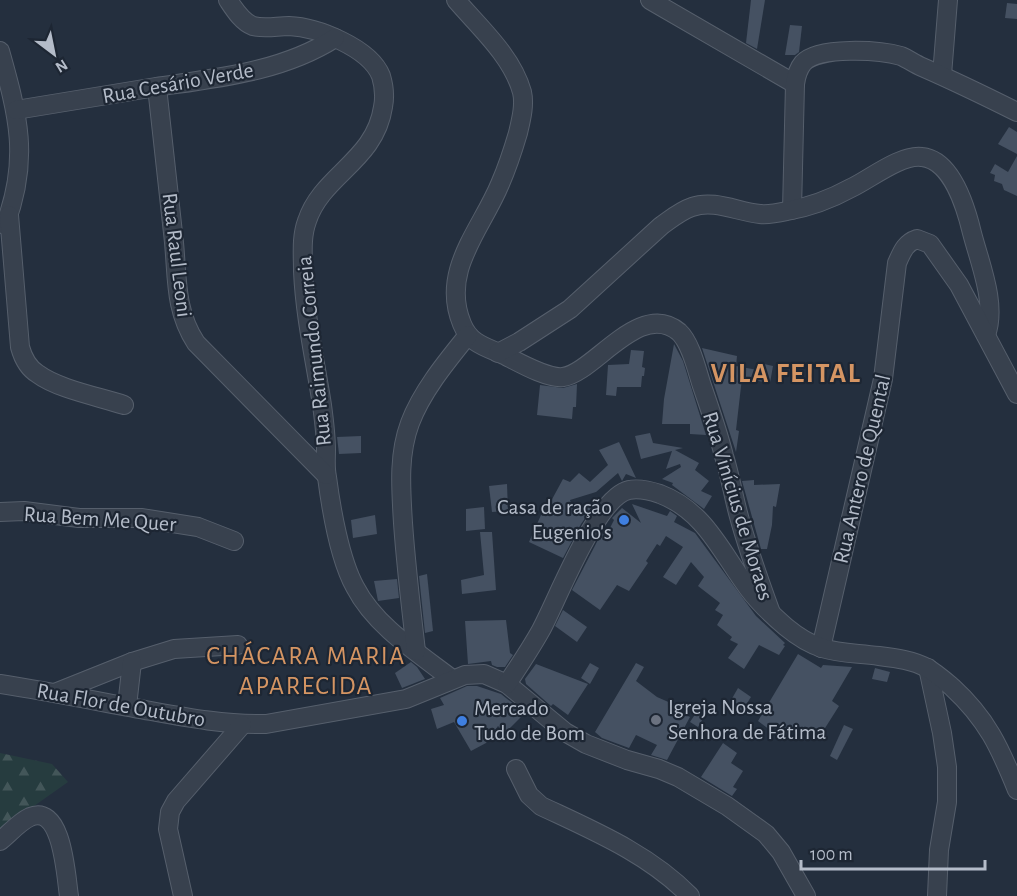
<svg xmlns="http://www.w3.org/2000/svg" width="1017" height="896" font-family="'Alegreya Sans',sans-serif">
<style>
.forest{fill:url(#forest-firs)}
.building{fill:#455162}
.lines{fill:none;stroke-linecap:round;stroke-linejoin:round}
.minor-casing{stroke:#565f6c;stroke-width:20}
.minor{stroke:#38414e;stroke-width:18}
.shop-dot{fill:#3f7fe0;stroke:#1d2633;stroke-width:2}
.worship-dot{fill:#6b7280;stroke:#1d2633;stroke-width:2}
.labels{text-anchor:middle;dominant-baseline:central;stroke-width:4.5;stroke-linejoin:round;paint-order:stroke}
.street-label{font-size:22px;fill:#b4bcc9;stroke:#1d2633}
.poi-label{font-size:22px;fill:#b4bcc9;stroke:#1d2633;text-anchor:start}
.quarter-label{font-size:26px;letter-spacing:1.5px;fill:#d59563;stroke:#1d2633}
.district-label{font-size:28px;font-weight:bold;letter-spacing:1.5px;fill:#d59563;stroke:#1d2633}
</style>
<defs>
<pattern id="forest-firs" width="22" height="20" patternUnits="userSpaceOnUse" patternTransform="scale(1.5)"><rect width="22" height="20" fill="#263c3f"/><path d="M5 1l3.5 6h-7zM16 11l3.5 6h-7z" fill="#435659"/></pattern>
</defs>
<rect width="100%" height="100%" fill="#242f3e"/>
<!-- forest -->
<path class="forest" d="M0 753 52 764 68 782 0 830Z"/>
<!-- building -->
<g class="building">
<path d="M751 0H765L757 49 746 43Z"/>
<path d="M1007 3 1017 4V19L1005 18Z"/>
<path d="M790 25 802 26 799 52 795 55H785Z"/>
<path d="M1009 127 1017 132V154L998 144Z"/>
<path d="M1017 156V196L1004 190 1002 184 994 181 995 175 990 173 995 164 1008 172Z"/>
<path d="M674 344 683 361 706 435 690 434V424H662L664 399Z"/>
<path d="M702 348 737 356 736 366 763 371 764 364 773 366 770 383 742 378 736 430 739 431 736 452Z"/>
<path d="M631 350 644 351 642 367 645 368 644 376H642L641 387H617L616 396 606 395 608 365 629 364Z"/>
<path d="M577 384 576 407H573L572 419 537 415 540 385 563 388Z"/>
<path d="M650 433 653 443 683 448 675 450 699 463 695 470 709 481 701 491 712 496 704 509 672 485 673 483 662 479 681 467 680 464 666 469 672 451 641 459 635 436Z"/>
<path d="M361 436V453L339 454 337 437Z"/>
<path d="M619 442 636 478 626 474 622 481 618 473 596 492 570 500 572 507 595 504 581 524 563 558 529 542 541 515 543 516 563 479 570 482 579 473 590 482 608 465 599 450Z"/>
<path d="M754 480V485L780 484 776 507 773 506 772 525 767 549H761L742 481Z"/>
<path d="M507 484 508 511 492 512 489 486Z"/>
<path d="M632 504 667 516 670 511 677 516 674 522 695 533 756 616 785 643 783 645 785 646 779 655 759 645 744 669 728 658 738 644 730 640 732 637 717 625 723 615 715 610 720 603 698 586 704 577 691 562 676 585 663 577 683 547 666 536 660 546 657 544 646 561 648 563 629 591 617 585 600 610 572 590 600 536 602 533 606 536 614 520 612 518 622 508 641 523Z"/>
<path d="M484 507 485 529 466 531V509Z"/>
<path d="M375 515 377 534 353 538 351 520Z"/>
<path d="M480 532H492L496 590 462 594 461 580 484 575Z"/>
<path d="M427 574 433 631 425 633 419 576Z"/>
<path d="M397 579 399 598 378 601 374 581Z"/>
<path d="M563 610 587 627 577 642 555 626Z"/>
<path d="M506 620 510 653 513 655 505 667H497L492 665 491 661 468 664 465 621Z"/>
<path d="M798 654 821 668 823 665 852 667 832 701 839 706 820 736 796 725 788 736 772 727 770 730 758 721Z"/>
<path d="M411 662 417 667 425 679 402 688 395 673Z"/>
<path d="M590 663 599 668 590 684 581 678Z"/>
<path d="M636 663 644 667 636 681 657 697 673 704 671 708 690 717 667 760 651 755 657 745 636 735 629 748 602 738 595 732Z"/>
<path d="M536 664 588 684 568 715 553 704 551 706 526 684 525 679Z"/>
<path d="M875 668 890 672 887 682 872 679Z"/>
<path d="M467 686H477L501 694 525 713 505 733 498 726 486 743 471 751 454 722 437 729 431 709 444 705 440 698Z"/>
<path d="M738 688 751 697 742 711 730 702Z"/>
<path d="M698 710 706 714 698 727 690 722Z"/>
<path d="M844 725 853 729 837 760 830 756Z"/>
<path d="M723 743 737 753 731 763 743 771 733 787 737 789 732 796 701 777Z"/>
</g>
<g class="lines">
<!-- minor casing -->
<g class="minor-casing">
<g id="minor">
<path d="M228 0C234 9 242 22 253 26 265 29 277 26 289 26 317 27 370 48 381 76 384 86 385 97 383 107 375 161 322 175 307 221 301 237 303 255 303 271 305 317 315 360 322 405 324 420 326 435 326 450 326 459 325 468 327 477 331 508 340 560 355 587 375 626 418 653 452 679"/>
<path d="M456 0C479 27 512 56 522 92 525 105 521 120 518 133 513 150 507 168 500 184 481 230 440 271 462 324 470 344 486 347 504 355 518 362 547 379 563 377 594 373 640 299 679 332 691 343 697 371 702 386 710 409 718 432 724 456 730 475 733 494 738 513 747 547 759 580 771 613"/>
<path d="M650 0 795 84"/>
<path d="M0 51C18 115 30 159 5 225"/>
<path d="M942 75 948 0"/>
<path d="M157 87C162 136 168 184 173 233 178 273 173 308 196 343L326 475"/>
<path d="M16 110C63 102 110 95 156 87 217 78 282 72 335 38"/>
<path d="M792 210 795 84C796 77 798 69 803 63 818 46 880 50 901 56 908 59 915 64 922 67 954 81 985 96 1017 112"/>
<path d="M9 215 20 347C23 358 28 368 38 374 58 389 100 397 124 405"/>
<path d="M498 353 519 342 570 309 661 226C671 219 680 211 692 207 714 199 738 212 760 214 768 215 778 213 787 211 809 207 831 199 851 188 870 179 901 154 922 157 952 160 966 208 972 233 980 264 997 304 986 335"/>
<path d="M0 512 24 511 79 518H141L198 527 234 541"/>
<path d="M821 648 883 379 897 263C902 252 905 243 917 239L930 244 959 285 1017 394"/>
<path d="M416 651C411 608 406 566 403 523 401 489 398 455 410 423 422 391 447 361 468 335"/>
<path d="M928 668 942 733 947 767V802L939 850 937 896"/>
<path d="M0 684C51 692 101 702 151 711 189 718 227 725 266 724L406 699 465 675 484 674 507 684 565 732 586 744 627 760 659 769 678 777 727 806 766 834 781 852 806 896"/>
<path d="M507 684C519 666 531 648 541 630 557 601 596 497 629 490 639 488 651 491 660 494 705 511 721 552 748 588 759 603 772 615 786 627 820 655 838 651 879 656 895 658 913 660 927 668 936 673 945 681 952 687 987 719 1000 748 1017 790"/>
<path d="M57 692 132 662 174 649 238 645"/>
<path d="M127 706 132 662"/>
<path d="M516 769 529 795 541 806C594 831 649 854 690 896"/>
<path d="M0 841C9 834 19 822 30 817 63 803 66 878 69 896"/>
<path d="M183 896 168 829 170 812 176 801 242 725"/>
</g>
</g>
<!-- minor -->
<use href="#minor" class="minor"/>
</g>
<!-- markers -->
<g class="shop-dot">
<circle cx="624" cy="520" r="6"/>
<circle cx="462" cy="721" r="6"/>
</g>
<circle class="worship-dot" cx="656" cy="720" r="6"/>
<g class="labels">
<!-- street labels -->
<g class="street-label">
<text transform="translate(178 83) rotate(-10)">Rua Cesário Verde</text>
<text transform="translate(177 255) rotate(83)">Rua Raul Leoni</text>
<text transform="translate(314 351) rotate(-96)">Rua Raimundo Correia</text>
<text transform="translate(862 469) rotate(-77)">Rua Antero de Quental</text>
<text transform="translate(738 506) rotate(73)">Rua Vinícius de Moraes</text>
<text transform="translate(100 519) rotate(4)">Rua Bem Me Quer</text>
<text transform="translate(121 705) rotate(10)">Rua Flor de Outubro</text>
</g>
<!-- poi labels -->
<g class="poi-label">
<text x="612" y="507" text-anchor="end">Casa de ração<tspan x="612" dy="25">Eugenio's</tspan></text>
<text x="668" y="707">Igreja Nossa<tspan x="668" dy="25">Senhora de Fátima</tspan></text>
<text x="474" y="708">Mercado<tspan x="474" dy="25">Tudo de Bom</tspan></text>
</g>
<!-- quarter labels -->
<g class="quarter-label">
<text x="306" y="656">CHÁCARA MARIA<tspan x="306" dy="30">APARECIDA</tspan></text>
</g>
<!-- district labels -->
<g class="district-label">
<text x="786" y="374">VILA FEITAL</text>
</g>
</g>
<!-- north arrow -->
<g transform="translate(54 54) rotate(148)" stroke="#1d2633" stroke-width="4.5" paint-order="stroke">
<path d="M0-4.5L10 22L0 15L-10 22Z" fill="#b4bcc9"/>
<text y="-9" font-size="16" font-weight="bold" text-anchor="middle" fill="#b4bcc9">N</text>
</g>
<!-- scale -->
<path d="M801 860v9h184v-9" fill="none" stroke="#b4bcc9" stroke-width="3"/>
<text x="810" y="860" font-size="18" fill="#b4bcc9" stroke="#1d2633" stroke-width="4.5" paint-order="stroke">100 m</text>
</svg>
